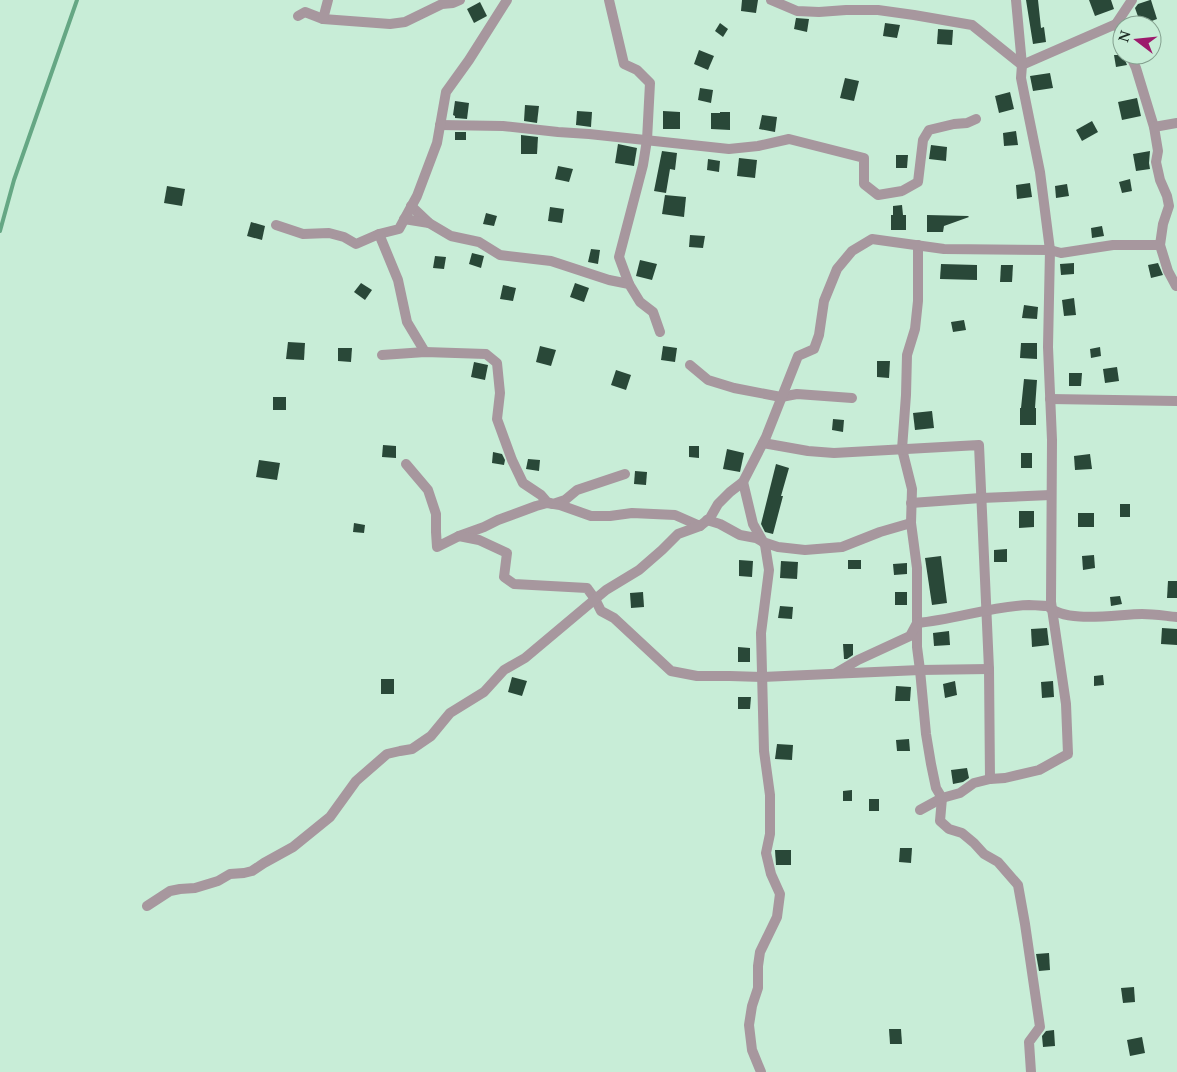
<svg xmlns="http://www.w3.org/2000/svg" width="1177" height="1072" font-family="'Noto Serif',serif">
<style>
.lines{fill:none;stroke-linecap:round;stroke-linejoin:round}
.stream{stroke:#65a784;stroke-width:4}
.building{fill:#294838}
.street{stroke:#a7979e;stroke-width:10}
</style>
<rect width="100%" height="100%" fill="#c8edd7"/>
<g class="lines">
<!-- stream -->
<path class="stream" d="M0 231 14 180 77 0"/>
</g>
<!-- building -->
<g class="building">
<path d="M742 0H758L756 13 741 11Z"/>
<path d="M1026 0H1038L1041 28 1044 27 1046 42 1033 44Z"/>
<path d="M1089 0H1111L1114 9 1095 16Z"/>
<path d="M1150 0H1151L1157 19 1141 25 1135 8 1138 4Z"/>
<path d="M480 2 487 16 474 23 467 9Z"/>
<path d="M796 18 809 19 807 32 794 29Z"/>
<path d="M720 23 728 29 723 37 715 31Z"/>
<path d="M885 23 900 25 897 38 883 36Z"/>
<path d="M938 29 953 30 952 45 937 44Z"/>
<path d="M699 50 714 56 708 70 694 64Z"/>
<path d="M1114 55H1123L1127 65 1116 67Z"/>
<path d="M1050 73 1053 88 1033 91 1030 76Z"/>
<path d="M845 78 859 81 854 101 840 98Z"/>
<path d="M700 88 713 90 711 103 698 100Z"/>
<path d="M1010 92 1014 109 999 113 995 96Z"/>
<path d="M1137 98 1141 116 1122 120 1118 102Z"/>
<path d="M455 101 469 103 467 119 455 118V116L453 115Z"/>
<path d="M525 105 539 106 537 123 524 121Z"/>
<path d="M577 111 592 112 591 127 576 125Z"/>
<path d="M663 111 680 112V129H663Z"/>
<path d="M720 112H730V130L711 129V113H720Z"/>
<path d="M762 115 777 117 775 132 759 129Z"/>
<path d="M1092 121 1098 132 1082 141 1076 130Z"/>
<path d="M1016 131 1018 145 1004 146 1003 133Z"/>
<rect x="455" y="132" width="11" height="8"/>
<path d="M521 135 538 137 537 154H521Z"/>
<path d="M618 144 637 148 634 166 615 163Z"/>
<path d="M931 145 947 147 946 161 929 159Z"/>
<path d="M662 151 677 153 675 170 670 169 666 193 654 191Z"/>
<path d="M1150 151 1149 163 1150 169 1136 171 1133 154Z"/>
<path d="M896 155H908L907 168H896Z"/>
<path d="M739 158 757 160 755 178 737 176Z"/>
<path d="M708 159 720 161 719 172 707 170Z"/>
<path d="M558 166 573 169 569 182 555 179Z"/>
<path d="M1130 179 1132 191 1122 193 1119 182Z"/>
<path d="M1030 183 1032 197 1017 199 1016 185Z"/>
<path d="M1067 184 1069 196 1056 198 1055 186Z"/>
<path d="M167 186 185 189 182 206 164 203Z"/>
<path d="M665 195 686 197 684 217 662 214Z"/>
<path d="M902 205 903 215H906V230H891V215H893V206Z"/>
<path d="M550 207 564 209 562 223 548 221Z"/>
<path d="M486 213 497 216 494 226 483 224Z"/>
<path d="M927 215 968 216 969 217 944 226 943 232H927Z"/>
<path d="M251 222 265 226 262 240 247 236Z"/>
<path d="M1102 226 1104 236 1092 238 1091 228Z"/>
<path d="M690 235 705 236 703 248 689 247Z"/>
<path d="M591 249 600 250 598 264 588 262Z"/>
<path d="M472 253 484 256 481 268 469 264Z"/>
<path d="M435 256 446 257 444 269 433 268Z"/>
<path d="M640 260 657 264 652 280 636 276Z"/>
<path d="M1074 263V274L1061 275 1060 264Z"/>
<path d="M1158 263 1163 275 1151 278 1148 265Z"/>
<path d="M941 264 977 265V280L940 279Z"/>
<path d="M1001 265H1013L1012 282H1000Z"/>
<path d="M361 283 372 290 365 300 354 292Z"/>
<path d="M575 283 589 288 584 302 570 297Z"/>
<path d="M503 285 516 288 513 301 500 299Z"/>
<path d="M1074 298 1076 315 1064 316 1062 300Z"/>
<path d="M1024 305 1038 307 1037 319 1022 318Z"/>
<path d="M964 320 966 330 953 332 951 322Z"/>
<path d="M288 342 305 343 304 360 286 359Z"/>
<path d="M1021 343H1037V359L1020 358Z"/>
<path d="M540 346 556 350 551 366 536 362Z"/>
<path d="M663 346 677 348 675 362 661 360Z"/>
<path d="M1100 347 1101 356 1091 358 1090 349Z"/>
<path d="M338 348H352L351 362 338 361Z"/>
<path d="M877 361H890L889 378 877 377Z"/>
<path d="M474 362 488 365 485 380 471 377Z"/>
<path d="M1117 367 1119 381 1105 383 1103 369Z"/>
<path d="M616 370 631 375 626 390 611 385Z"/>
<path d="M1069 373H1082L1081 386H1069Z"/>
<path d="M1024 379 1037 380 1035 408H1036V425H1020V408H1021Z"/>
<rect x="273" y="397" width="13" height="13"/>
<path d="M932 411 934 428 915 430 913 413Z"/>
<path d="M833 419 844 420 843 432 832 430Z"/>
<path d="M383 445 396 446V458L382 457Z"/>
<path d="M689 446H699V458L689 457Z"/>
<path d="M727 449 744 453 740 472 723 469Z"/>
<path d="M493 452 502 454 505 460 504 465 492 463Z"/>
<rect x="1021" y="453" width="11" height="15"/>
<path d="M1090 454 1092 469 1075 470 1074 456Z"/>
<path d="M528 459 540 460 539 471 526 469Z"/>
<path d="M259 460 280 463 277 480 256 477Z"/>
<path d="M776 464 789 468 781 496H783L773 534 765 532 761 524Z"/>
<path d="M635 471 647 472 646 485 634 484Z"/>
<rect x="1120" y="504" width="10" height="13"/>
<path d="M1019 511H1034V527L1019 528Z"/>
<rect x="1078" y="513" width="16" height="14"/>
<path d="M354 523 365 525 364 533 353 532Z"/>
<path d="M1007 549V562H994V550Z"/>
<path d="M1094 555 1095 568 1083 570 1082 556Z"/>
<path d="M941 556 947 603 932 605 925 558Z"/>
<path d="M739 560 753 561 752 577 739 576Z"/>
<rect x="848" y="560" width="13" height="9"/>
<path d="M781 561 798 562 797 579 780 578Z"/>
<path d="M907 563V574L894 575 893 564Z"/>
<path d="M1168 581H1177V598H1167Z"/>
<path d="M643 592 644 607 631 608 630 593Z"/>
<rect x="895" y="592" width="12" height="13"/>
<path d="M1120 596 1122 604 1111 606 1110 597Z"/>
<path d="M780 606 793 607 792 619 778 618Z"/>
<path d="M1047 628 1049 645 1032 647 1031 629Z"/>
<path d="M1162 628 1177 629V645L1161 644Z"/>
<path d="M949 631 950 645 934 646 933 633Z"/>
<path d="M843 644H853V655L847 659H844Z"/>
<path d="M738 647 750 648V662H738Z"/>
<path d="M1103 675 1104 685 1094 686V676Z"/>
<path d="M512 677 527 681 522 696 508 692Z"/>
<rect x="381" y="679" width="13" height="15"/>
<path d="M955 681 957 695 945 698 943 684Z"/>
<path d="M1053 681 1054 697 1042 698 1041 682Z"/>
<path d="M896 686 911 687 910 701H895Z"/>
<path d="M738 697H751L750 709H738Z"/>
<path d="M909 739 910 751H897L896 740Z"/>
<path d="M777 744 793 745 792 760 775 759Z"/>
<path d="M967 768 969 778 963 782 953 784 951 770Z"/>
<path d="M852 790V801H843V791Z"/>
<rect x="869" y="799" width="10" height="12"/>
<path d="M900 848H912L911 863 899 862Z"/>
<path d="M775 850H791V865H776Z"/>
<path d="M1049 953 1050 970 1039 971 1036 954Z"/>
<path d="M1134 987 1135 1002 1123 1003 1121 988Z"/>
<path d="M889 1029H901L902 1044H890Z"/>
<path d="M1054 1030 1055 1046 1043 1047 1042 1036 1046 1031Z"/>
<path d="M1142 1037 1145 1053 1130 1056 1127 1040Z"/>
</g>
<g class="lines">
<!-- street -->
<g class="street">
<path d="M609 0 624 64 637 70 650 83 647 140 643 165 619 257 629 284"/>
<path d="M771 0 797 11 819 12 846 10H878L914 15 972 25 1022 65"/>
<path d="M298 16 305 12 323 19 390 24 405 22 442 4 453 3 460 0"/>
<path d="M323 19 328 0"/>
<path d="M1116 24 1122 36"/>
<path d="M1130 55 1136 68 1154 127 1158 151 1156 162 1160 180 1167 196 1169 206 1163 224 1160 245 1168 271 1176 286"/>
<path d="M1022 65 1116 24 1132 0"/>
<path d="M440 125 503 126 558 132 589 134 729 149 758 146 789 139 864 158V184L878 195 902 191 918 182 923 140 929 130 954 124 967 123 976 119"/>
<path d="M1154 127 1177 123"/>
<path d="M411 206 429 223 451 236 479 242 500 255 551 261 609 280 629 284 640 302 653 312 660 332"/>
<path d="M404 219 429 223"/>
<path d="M276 225 303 234 329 233 344 237 356 244 379 234 399 229 417 196 437 143 446 92 469 60 507 0"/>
<path d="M379 234 398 280 407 322 425 352"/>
<path d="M918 245V301L915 329 907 355 906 395 902 449 912 489 911 523 917 568V647L920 670 926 734 931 764 936 788 942 798 940 821 949 829 962 833 974 843 984 854 998 862 1018 885 1025 924 1040 1027 1029 1042 1031 1072"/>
<path d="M382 355 425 352 486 354 497 363 500 393 497 419 512 460 523 483 541 495 547 502 553 504 565 500 577 490 625 474"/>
<path d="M690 365 708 380 734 388 781 397 797 394 852 398"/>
<path d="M1050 399 1177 401"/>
<path d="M763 443 808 451 834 453 979 445 989 669 990 779"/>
<path d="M406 464 428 490 436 514V532L437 547 459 536 484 527 498 520 536 506 547 503 560 505 591 516H610L632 513 675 515 700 526"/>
<path d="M743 482 753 524 765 545 769 570 761 633 764 751 770 795V834L766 853 771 874 780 894 777 917 760 952 758 966V988L752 1006 749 1025 752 1050 761 1072"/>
<path d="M911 503 981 498 1051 495"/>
<path d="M707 520 720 524 740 535 756 538 763 542 778 547 805 550 842 547 880 532 911 523"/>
<path d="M459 536 479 540 507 553 504 577 514 584 587 588 595 599 601 611 614 618 671 671 697 676H730L762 677 920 670 989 669"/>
<path d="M836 673 858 660 910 636 917 623C955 620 991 606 1029 605 1035 605 1042 606 1048 606 1065 624 1118 614 1142 614 1154 614 1166 616 1177 617"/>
<path d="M920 810 942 798 960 793 974 783 990 779 1005 778 1039 770 1068 754 1066 704 1051 602 1052 440 1048 347 1050 250 1040 172 1021 78 1022 65 1016 0"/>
<path d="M147 906 170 891 180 889 195 888 218 881 230 874 244 873 252 871 264 863 293 847 330 817 356 781 387 754 400 751 412 749 431 736 450 713 484 692 504 670 525 658 606 590 639 570 662 550 678 534 700 526 710 518 718 504 730 492 743 482 766 437 798 356 814 349 819 335 824 301 837 269 852 251 872 239 944 249 1050 250 1061 253 1113 245H1160"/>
</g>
</g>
<!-- north arrow -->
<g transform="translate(1137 40) rotate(286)"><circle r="24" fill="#c8edd7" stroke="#84a08f"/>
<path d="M0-4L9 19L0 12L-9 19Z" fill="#9d1a6c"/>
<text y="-8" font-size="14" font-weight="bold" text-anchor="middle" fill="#1e2c24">N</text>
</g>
</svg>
